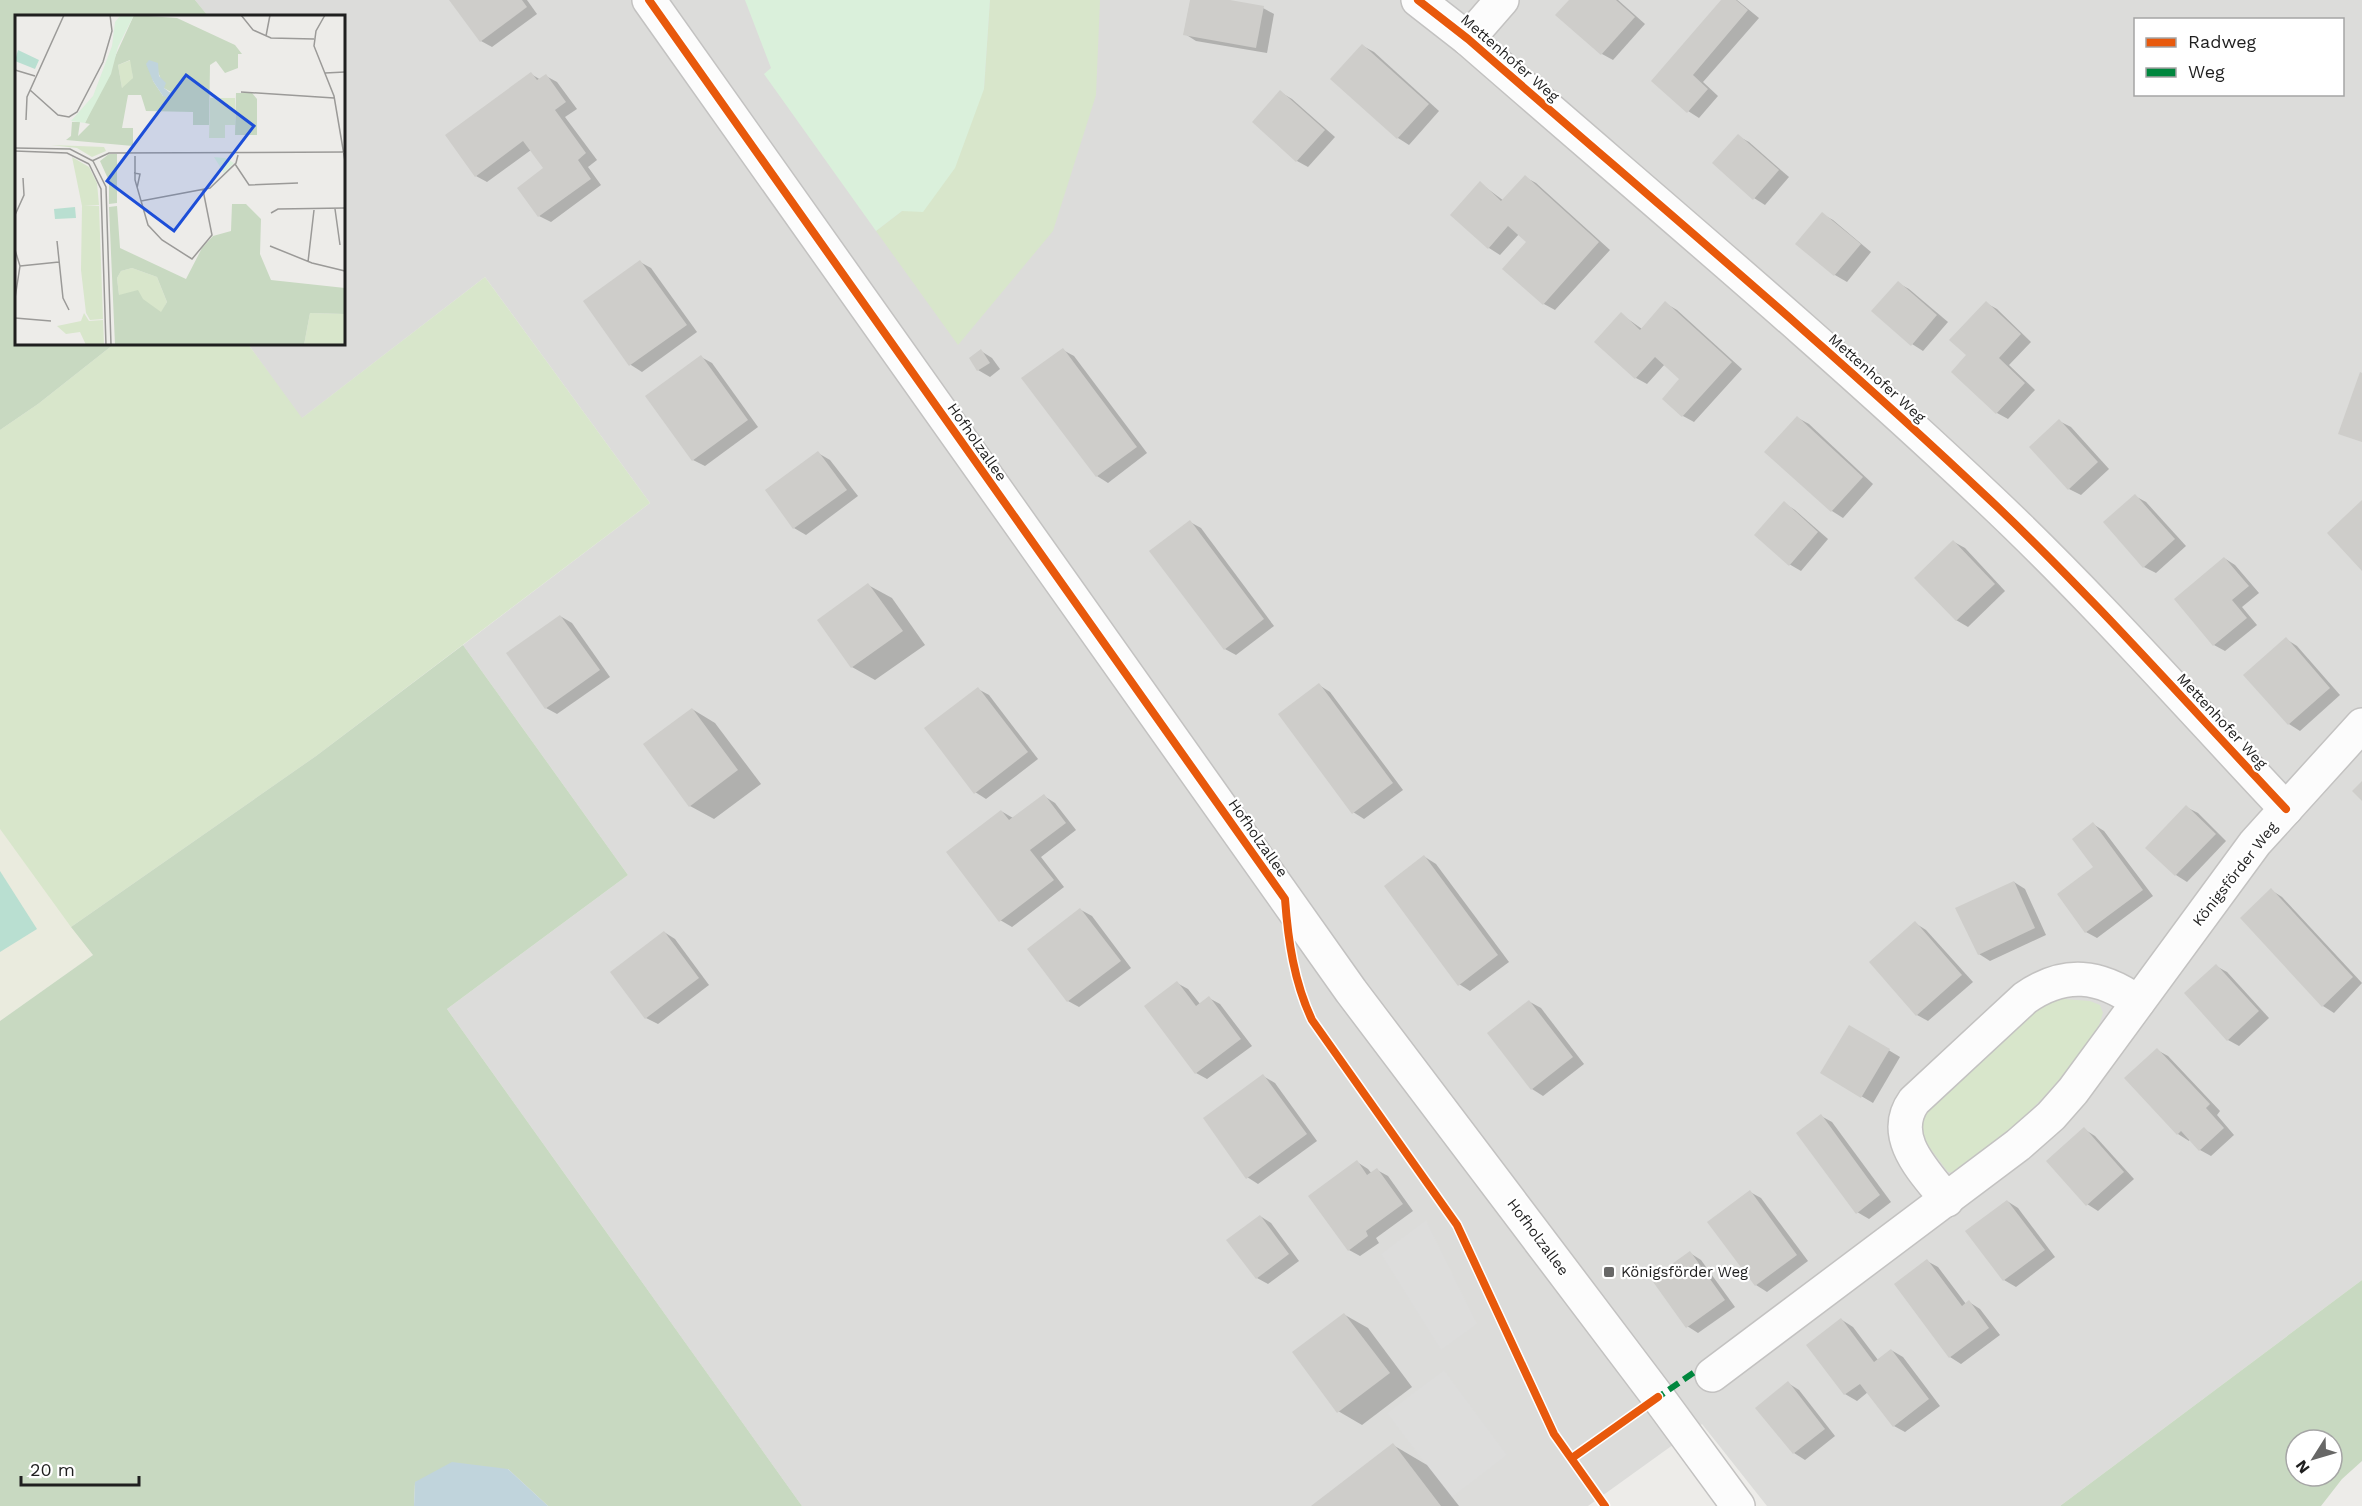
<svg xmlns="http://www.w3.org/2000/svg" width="2362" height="1506" font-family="'Work Sans',sans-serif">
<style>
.residential{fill:#dcdcda;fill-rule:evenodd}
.farmland{fill:#eaebde}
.grass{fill:#d8e6cb}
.forest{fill:#c8d9c1;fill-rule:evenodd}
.park{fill:#daf0db}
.pitch{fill:#b9dfd1}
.parking{fill:#dddddc}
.water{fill:#c0d4dc}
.shadow{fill:#0003}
.building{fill:#cecdca}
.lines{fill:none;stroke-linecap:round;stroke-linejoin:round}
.minor-casing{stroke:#c3c2c1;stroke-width:36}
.tertiary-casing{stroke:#c3c2c1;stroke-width:36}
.minor{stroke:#fcfcfc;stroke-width:33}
.tertiary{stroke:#fcfcfc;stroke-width:33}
.quiet{stroke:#00873e;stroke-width:6;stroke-dasharray:12 6;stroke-linecap:butt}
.cycleway-casing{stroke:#fff;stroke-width:11}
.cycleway{stroke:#e8590c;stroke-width:8}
.poi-dot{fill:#676766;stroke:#fff;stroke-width:2}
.labels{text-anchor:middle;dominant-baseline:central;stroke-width:4.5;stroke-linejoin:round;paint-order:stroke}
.street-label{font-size:15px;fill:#1f1f1f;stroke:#fff}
.poi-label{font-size:15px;fill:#1f1f1f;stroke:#fff;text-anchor:start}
.inset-road{fill:none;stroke:#9b9a98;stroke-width:1.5}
.view{fill:#1d4ed8;fill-opacity:0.15;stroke:#1d4ed8;stroke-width:3}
.inset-edge{fill:none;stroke:#1f1f1f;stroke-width:3}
</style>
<rect width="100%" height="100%" fill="#edece9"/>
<!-- residential -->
<path class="residential" d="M195 0H2362V1280L2060 1506H1767L1702 1424 1588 1506H802L447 1009 628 875 463 645 650 503 485 277 301 419 248 344H344V16H208ZM2136 20H2342V94H2136Z"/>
<!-- farmland -->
<path class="farmland" d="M0 829 93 955 0 1021Z"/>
<!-- grass -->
<g class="grass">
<path d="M990 0H1100L1096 95 1053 231 958 345 876 231 902 211 984 89Z"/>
<path d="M485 277 650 503 316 756 71 927 0 829V430L38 404 114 344H248L302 418Z"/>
<path d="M2050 998 2090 1001 2100 1005 2103 1013 2099 1025C2061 1086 2014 1130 1957 1173L1948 1172 1921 1136 1920 1122 1929 1109 2034 1009Z"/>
</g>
<!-- forest -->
<g class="forest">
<path d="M0 0H195L208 16H16V344H114L38 404 0 430Z"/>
<path d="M463 645 628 875 447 1009 802 1506H548L508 1469 415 1482 414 1506H0V1021L93 955 71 927 316 756Z"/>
<path d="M2362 1280V1461L2342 1479 2321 1506H2060ZM2296 1440H2332V1476H2296Z"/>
</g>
<!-- park -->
<path class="park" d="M745 0H990L984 89 955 168 923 212 902 211 876 231 764 74 771 68Z"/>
<!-- pitch -->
<path class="pitch" d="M0 871 37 929 0 952Z"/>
<!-- parking -->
<g class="parking">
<path d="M1426 1220 1477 1324 1441 1350 1381 1254Z"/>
<path d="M1444 1370 1507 1455 1451 1498 1387 1413Z"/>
</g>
<!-- water -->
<path class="water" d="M452 1462 508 1469 548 1506H414L415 1482Z"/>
<!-- shadow -->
<g class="shadow">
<path d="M451 0H527L537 14 492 47 481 41Z"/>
<path d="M1191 0H1222L1263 8 1274 14 1267 53 1196 41 1185 34Z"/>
<path d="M1571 0H1618L1645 24 1613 60 1602 54Z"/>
<path d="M1723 0H1737L1759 18 1703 82 1718 96 1699 118 1688 111 1653 81Z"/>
<path d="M1363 46 1374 52 1439 111 1409 145 1398 138Z"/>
<path d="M531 74 541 80 546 76 557 82 577 109 565 117 597 160 588 167 601 185 551 222 539 216 545 169 531 150 487 182 476 176Z"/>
<path d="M1280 92 1292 99 1335 137 1308 167 1297 161Z"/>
<path d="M1738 136 1749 142 1789 177 1765 205 1754 198Z"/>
<path d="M1525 177 1536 183 1610 250 1555 310 1544 304 1528 242 1519 234 1500 255 1489 248 1452 215 1480 183 1504 201Z"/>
<path d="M1822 214 1833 220 1871 252 1847 282 1835 275 1797 244Z"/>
<path d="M640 262 651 268 697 332 642 372 631 365 585 302Z"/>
<path d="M1898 283 1909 289 1948 322 1923 351 1912 344Z"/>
<path d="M1665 303 1677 310 1742 369 1694 422 1683 416 1682 379 1665 364 1647 384 1636 378 1621 314 1642 329Z"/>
<path d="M1986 303 1997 309 2031 342 2009 365 2035 390 2008 419 1997 413 1968 355Z"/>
<path d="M1063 350 1074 356 1147 453 1108 483 1097 476 1024 379Z"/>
<path d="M981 351 992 358 1000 369 990 377 978 370 971 359Z"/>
<path d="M701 357 712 363 758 427 705 466 693 460Z"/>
<path d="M1798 418 1809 424 1873 484 1843 518 1832 511Z"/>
<path d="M2059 421 2071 427 2109 469 2081 495 2069 489Z"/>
<path d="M818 453 830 460 858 496 806 535 794 528 767 491Z"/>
<path d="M2135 496 2146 502 2186 546 2156 573 2144 567Z"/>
<path d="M1784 503 1795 510 1828 539 1801 571 1789 564Z"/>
<path d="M1190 522 1201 528 1274 626 1236 655 1225 649Z"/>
<path d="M1954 542 1965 548 2005 591 1968 627 1956 620Z"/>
<path d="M2224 558 2235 565 2259 593 2242 607 2257 625 2225 651 2214 645Z"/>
<path d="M868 585 892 598 925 645 875 680 852 667Z"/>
<path d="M560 616 572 623 610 677 557 714 546 708Z"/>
<path d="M2286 639 2297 646 2340 695 2300 731 2289 724 2245 675Z"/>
<path d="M1319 685 1330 692 1403 790 1364 819 1353 812Z"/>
<path d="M978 689 989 695 1038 759 986 799 975 792Z"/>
<path d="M692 709 715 723 761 784 714 819 690 806Z"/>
<path d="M1044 796 1055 803 1076 830 1041 857 1064 887 1012 927 1000 920 1001 811 1013 818Z"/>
<path d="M2186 807 2198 813 2226 841 2187 882 2176 875 2147 848Z"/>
<path d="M2093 824 2104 831 2153 896 2097 938 2086 932 2095 867Z"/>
<path d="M1425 857 1436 864 1509 962 1470 991 1459 984Z"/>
<path d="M2014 882 2025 889 2046 935 1990 961 1979 954Z"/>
<path d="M2271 890 2282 897 2362 983 2334 1013 2323 1006Z"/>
<path d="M1081 910 1092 916 1131 968 1079 1007 1068 1001Z"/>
<path d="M1915 923 1926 930 1973 982 1928 1021 1917 1015Z"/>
<path d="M664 932 675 939 709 985 658 1024 646 1018Z"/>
<path d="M2216 966 2227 972 2269 1018 2239 1046 2228 1040Z"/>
<path d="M1177 983 1188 989 1200 1004 1209 998 1220 1004 1252 1046 1207 1079 1196 1073Z"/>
<path d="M1530 1002 1541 1008 1584 1064 1543 1096 1532 1089Z"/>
<path d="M1850 1027 1900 1057 1873 1103 1822 1073Z"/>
<path d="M2157 1050 2168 1056 2220 1111 2217 1115 2234 1135 2211 1156 2200 1150 2190 1139 2189 1141 2178 1134Z"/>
<path d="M1263 1076 1275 1083 1317 1141 1258 1184 1247 1177Z"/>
<path d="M1821 1116 1832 1122 1891 1202 1869 1219 1857 1212Z"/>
<path d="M2084 1129 2095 1136 2134 1179 2098 1211 2087 1204Z"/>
<path d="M1357 1162 1368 1169 1372 1174 1377 1170 1388 1176 1413 1211 1376 1238 1379 1243 1360 1256 1349 1250Z"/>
<path d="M1750 1192 1761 1198 1808 1261 1767 1292 1756 1285Z"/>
<path d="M2007 1201 2018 1208 2055 1257 2016 1287 2004 1280 1967 1232Z"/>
<path d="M1260 1216 1271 1223 1299 1261 1268 1284 1257 1278Z"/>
<path d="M1690 1253 1701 1260 1735 1307 1698 1333 1687 1326Z"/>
<path d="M1927 1261 1938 1267 1966 1304 1969 1302 1980 1309 2000 1335 1961 1364 1950 1357 1896 1284Z"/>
<path d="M1345 1315 1368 1328 1412 1387 1362 1425 1338 1411Z"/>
<path d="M1842 1320 1853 1327 1878 1360 1891 1350 1903 1357 1940 1406 1905 1432 1894 1426 1868 1392 1857 1401 1845 1394 1808 1346Z"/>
<path d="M1788 1383 1799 1390 1835 1436 1805 1460 1794 1453Z"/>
<path d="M1393 1445 1427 1465 1459 1506H1313Z"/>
</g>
<!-- building -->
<g class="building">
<path d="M449 0H522L527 7 480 42Z"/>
<path d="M1190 0H1230L1264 6 1256 48 1183 35Z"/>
<path d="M1569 0H1616L1635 17 1601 55 1555 15Z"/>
<path d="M1721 0H1736L1748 10 1693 75 1708 89 1687 113 1651 81Z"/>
<path d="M1362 44 1429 104 1397 139 1330 79Z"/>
<path d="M531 72 537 80 546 74 566 102 555 110 586 153 578 160 591 179 538 217 517 188 543 168 523 141 475 177 445 135Z"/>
<path d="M1280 90 1325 130 1296 162 1252 122Z"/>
<path d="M1738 134 1779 170 1753 200 1712 163Z"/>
<path d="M1525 175 1599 242 1543 305 1502 269 1526 242 1508 226 1488 249 1450 215 1480 181 1501 201Z"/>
<path d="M1822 212 1861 244 1834 276 1795 244Z"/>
<path d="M640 260 687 325 629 366 583 301Z"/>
<path d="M1898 281 1937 315 1911 346 1871 311Z"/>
<path d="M1665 301 1732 362 1682 417 1662 399 1679 379 1655 357 1635 379 1594 342 1621 312 1640 330Z"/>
<path d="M1986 301 2021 334 1999 358 2025 383 1996 414 1951 372 1966 355 1949 340Z"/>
<path d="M1063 348 1137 447 1096 477 1021 378Z"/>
<path d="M981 349 990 363 977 371 969 358Z"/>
<path d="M701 355 748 420 692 461 645 396Z"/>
<path d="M2360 372 2362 373V442L2338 434Z"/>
<path d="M1797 416 1863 477 1831 512 1764 452Z"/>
<path d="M2059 419 2098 462 2068 490 2029 447Z"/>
<path d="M818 451 847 490 793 529 765 490Z"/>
<path d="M2135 494 2175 539 2143 568 2103 522Z"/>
<path d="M2362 500V571L2327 533Z"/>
<path d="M1784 501 1818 532 1789 566 1754 535Z"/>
<path d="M1190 520 1264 619 1224 650 1149 551Z"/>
<path d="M1953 540 1995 584 1956 621 1914 578Z"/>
<path d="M2224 557 2249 586 2232 600 2247 618 2213 646 2174 599Z"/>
<path d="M868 583 903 631 851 668 817 620Z"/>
<path d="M560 615 600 670 545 709 506 653Z"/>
<path d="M2286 637 2330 688 2288 725 2243 675Z"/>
<path d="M1319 683 1393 783 1352 814 1278 714Z"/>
<path d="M978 687 1028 752 974 794 924 728Z"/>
<path d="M692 708 738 770 689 807 643 744Z"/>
<path d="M2362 781V801L2352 791Z"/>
<path d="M1044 794 1066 823 1030 850 1054 880 999 922 946 852 1001 810 1009 820Z"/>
<path d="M2186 805 2216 834 2175 876 2145 848Z"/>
<path d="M2093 822 2143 890 2085 933 2057 894 2093 867 2072 839Z"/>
<path d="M1424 855 1498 955 1458 986 1384 886Z"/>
<path d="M2014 881 2035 928 1978 955 1955 908Z"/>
<path d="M2271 888 2353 977 2322 1007 2240 918Z"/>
<path d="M1080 908 1121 961 1067 1002 1027 949Z"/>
<path d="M1915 921 1962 975 1916 1016 1869 962Z"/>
<path d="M664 931 699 978 645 1019 610 972Z"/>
<path d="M2216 964 2259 1011 2227 1041 2184 993Z"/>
<path d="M1177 981 1196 1006 1209 996 1241 1039 1195 1074 1144 1006Z"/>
<path d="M1529 1000 1573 1057 1531 1090 1487 1033Z"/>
<path d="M1849 1025 1890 1049 1861 1098 1820 1073Z"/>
<path d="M2157 1048 2210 1104 2206 1108 2224 1128 2199 1151 2181 1131 2177 1135 2124 1078Z"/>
<path d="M1263 1074 1307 1134 1246 1179 1203 1118Z"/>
<path d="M1821 1114 1880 1195 1856 1214 1796 1133Z"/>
<path d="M2084 1127 2124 1172 2086 1206 2046 1161Z"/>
<path d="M1357 1160 1367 1175 1377 1168 1403 1204 1366 1231 1368 1236 1348 1251 1308 1196Z"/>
<path d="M1750 1190 1797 1255 1755 1286 1707 1222Z"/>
<path d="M2007 1200 2045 1250 2003 1281 1965 1231Z"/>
<path d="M1260 1215 1289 1254 1256 1279 1226 1240Z"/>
<path d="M1690 1251 1725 1300 1686 1328 1651 1279Z"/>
<path d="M1927 1259 1962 1306 1969 1300 1989 1328 1949 1358 1894 1284Z"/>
<path d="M1344 1313 1390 1373 1337 1413 1292 1352Z"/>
<path d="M1841 1318 1874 1362 1891 1349 1929 1399 1893 1427 1860 1384 1844 1395 1806 1345Z"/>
<path d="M1788 1381 1825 1429 1793 1454 1755 1408Z"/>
<path d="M1393 1443 1441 1506H1311Z"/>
</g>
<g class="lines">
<!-- minor casing -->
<g class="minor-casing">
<g id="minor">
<path d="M1418 0 1468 39C1642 191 1821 340 1989 499 2093 597 2188 705 2286 809"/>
<path d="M1468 39 1502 0"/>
<path d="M1947 1200C1925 1172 1888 1137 1914 1101L2025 998C2065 970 2100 975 2138 1002"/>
<path d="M1712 1375 2018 1145 2051 1116 2073 1091 2255 843 2362 725"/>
</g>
</g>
<!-- tertiary casing -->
<g class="tertiary-casing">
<path id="tertiary" d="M649 0 1351 991 1658 1397 1738 1506"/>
</g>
<!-- minor -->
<use href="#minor" class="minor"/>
<!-- tertiary -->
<use href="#tertiary" class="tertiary"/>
<!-- quiet -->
<path class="quiet" d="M1654 1400 1696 1371"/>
<!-- cycleway casing -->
<g class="cycleway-casing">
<g id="cycleway">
<path d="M649 0 1285 899C1288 940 1294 982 1312 1020L1457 1225 1554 1434 1605 1506"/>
<path d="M1418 0 1468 39C1642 191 1821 340 1989 499 2093 597 2188 705 2286 809"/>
<path d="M1572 1458 1658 1397"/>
</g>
</g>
<!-- cycleway -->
<use href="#cycleway" class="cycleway"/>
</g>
<!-- markers -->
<rect class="poi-dot" x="1603" y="1266" width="12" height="12" rx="3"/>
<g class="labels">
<!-- street labels -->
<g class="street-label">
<text transform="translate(1510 58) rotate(41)">Mettenhofer Weg</text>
<text transform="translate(1877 378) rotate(42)">Mettenhofer Weg</text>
<text transform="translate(977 442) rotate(55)">Hofholzallee</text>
<text transform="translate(2222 721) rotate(47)">Mettenhofer Weg</text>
<text transform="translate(1258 838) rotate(55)">Hofholzallee</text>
<text transform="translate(2235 874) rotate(-52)">Königsförder Weg</text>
<text transform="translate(1538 1237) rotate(53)">Hofholzallee</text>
</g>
<!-- poi labels -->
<g class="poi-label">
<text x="1621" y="1272">Königsförder Weg</text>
</g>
</g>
<!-- overview -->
<g transform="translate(15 15)">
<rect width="330" height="330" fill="#edece9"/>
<path d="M116 45 118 63 115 70 107 73 103 50ZM195 83H220V110H210V123H194ZM36 130 89 132 91 136 77 142 62 133ZM57 142 74 152 82 168 84 190 69 191H84L88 304 75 305 71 298 66 255 67 191ZM117 253 142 262 152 287 146 298 127 284 104 280 102 263 106 256ZM69 298 74 306 88 305 89 330H71L65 317 51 319 42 311 66 306ZM295 298 330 299V330H289Z" fill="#d8e6cb"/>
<path d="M119 0 162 3 220 30 227 39H223V53L210 58 201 46 195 50 194 110H178V97L131 96 126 80H113L107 113H118V131L51 125 56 121 57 107H65L63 121 75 109 70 108ZM115 45 118 63 107 73 103 50ZM142 54 149 73 156 77 148 81 138 66 137 59ZM221 78H237L242 84V120H220ZM94 139H102V188L94 189V166L85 146ZM217 189H231L246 204 245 239 256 265 330 273V299L295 298 289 330H100L94 192 102 191 105 233 171 264 187 233 198 221 216 216ZM117 253 142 262 152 287 146 297 128 284 123 275 104 280 102 263 106 256Z" fill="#c8d9c1" fill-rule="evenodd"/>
<path d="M106 0H119L103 32 96 59 70 108 56 106 78 81 97 31 100 7ZM199 142 210 143 219 148 209 158Z" fill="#daf0db"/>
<path d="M3 35 24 45 20 54 0 46ZM60 192 61 203 40 204 39 194Z" fill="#b9dfd1"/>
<path d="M134 45 143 48 144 61 151 68 149 73 158 80 156 84 148 81 138 66 131 49Z" fill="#c0d4dc"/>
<path class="inset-road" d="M226 0 238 15 256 23 299 24M310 0 301 16 299 31 319 81 330 146M251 21 255 0M0 55 20 61M310 58 330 57M15 75 43 100 54 102 62 97 88 47 97 16 95 0M226 77 319 83M11 105 12 82 49 0M0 133 55 134 78 146M0 136 52 138 74 149M120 141V165L133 210 147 225 177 244 197 220 188 175M77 146 94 138 330 137M78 146 91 172 96 330M74 149 86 174 91 330M220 149 234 170 283 168M119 158 125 159 122 173M126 186 195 173 221 148 223 140M320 194 325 230M256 198 263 194 330 193M0 200 9 180 8 163M42 226 48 283 54 295M255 231 297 248 330 256M0 235 5 251 0 283M293 247 299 195M5 251 44 247M0 303 36 306"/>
<path class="view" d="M171 60 239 111 159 216 92 166Z"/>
<rect width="330" height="330" class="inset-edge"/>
</g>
<!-- legend -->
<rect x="2134" y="18" width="210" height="78" fill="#ffffff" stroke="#a5a5a5" stroke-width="1.5"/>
<rect x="2146" y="38" width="30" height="9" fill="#e8590c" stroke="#a5a5a5" stroke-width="1.5"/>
<text x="2188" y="48" font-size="18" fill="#1f1f1f">Radweg</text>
<rect x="2146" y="68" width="30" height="9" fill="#00873e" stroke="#a5a5a5" stroke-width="1.5"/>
<text x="2188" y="78" font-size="18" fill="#1f1f1f">Weg</text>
<!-- north arrow -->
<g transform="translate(2314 1458) rotate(233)"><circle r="28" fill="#ffffff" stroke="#a5a5a5" stroke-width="1.5"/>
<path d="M0-4.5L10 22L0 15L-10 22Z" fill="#676766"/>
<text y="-9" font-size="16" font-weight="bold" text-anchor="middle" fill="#1f1f1f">N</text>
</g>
<!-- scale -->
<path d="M21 1476v9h118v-9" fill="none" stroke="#1f1f1f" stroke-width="3"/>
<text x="30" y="1476" font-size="18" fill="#1f1f1f" stroke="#ffffff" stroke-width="4.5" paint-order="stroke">20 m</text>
</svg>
